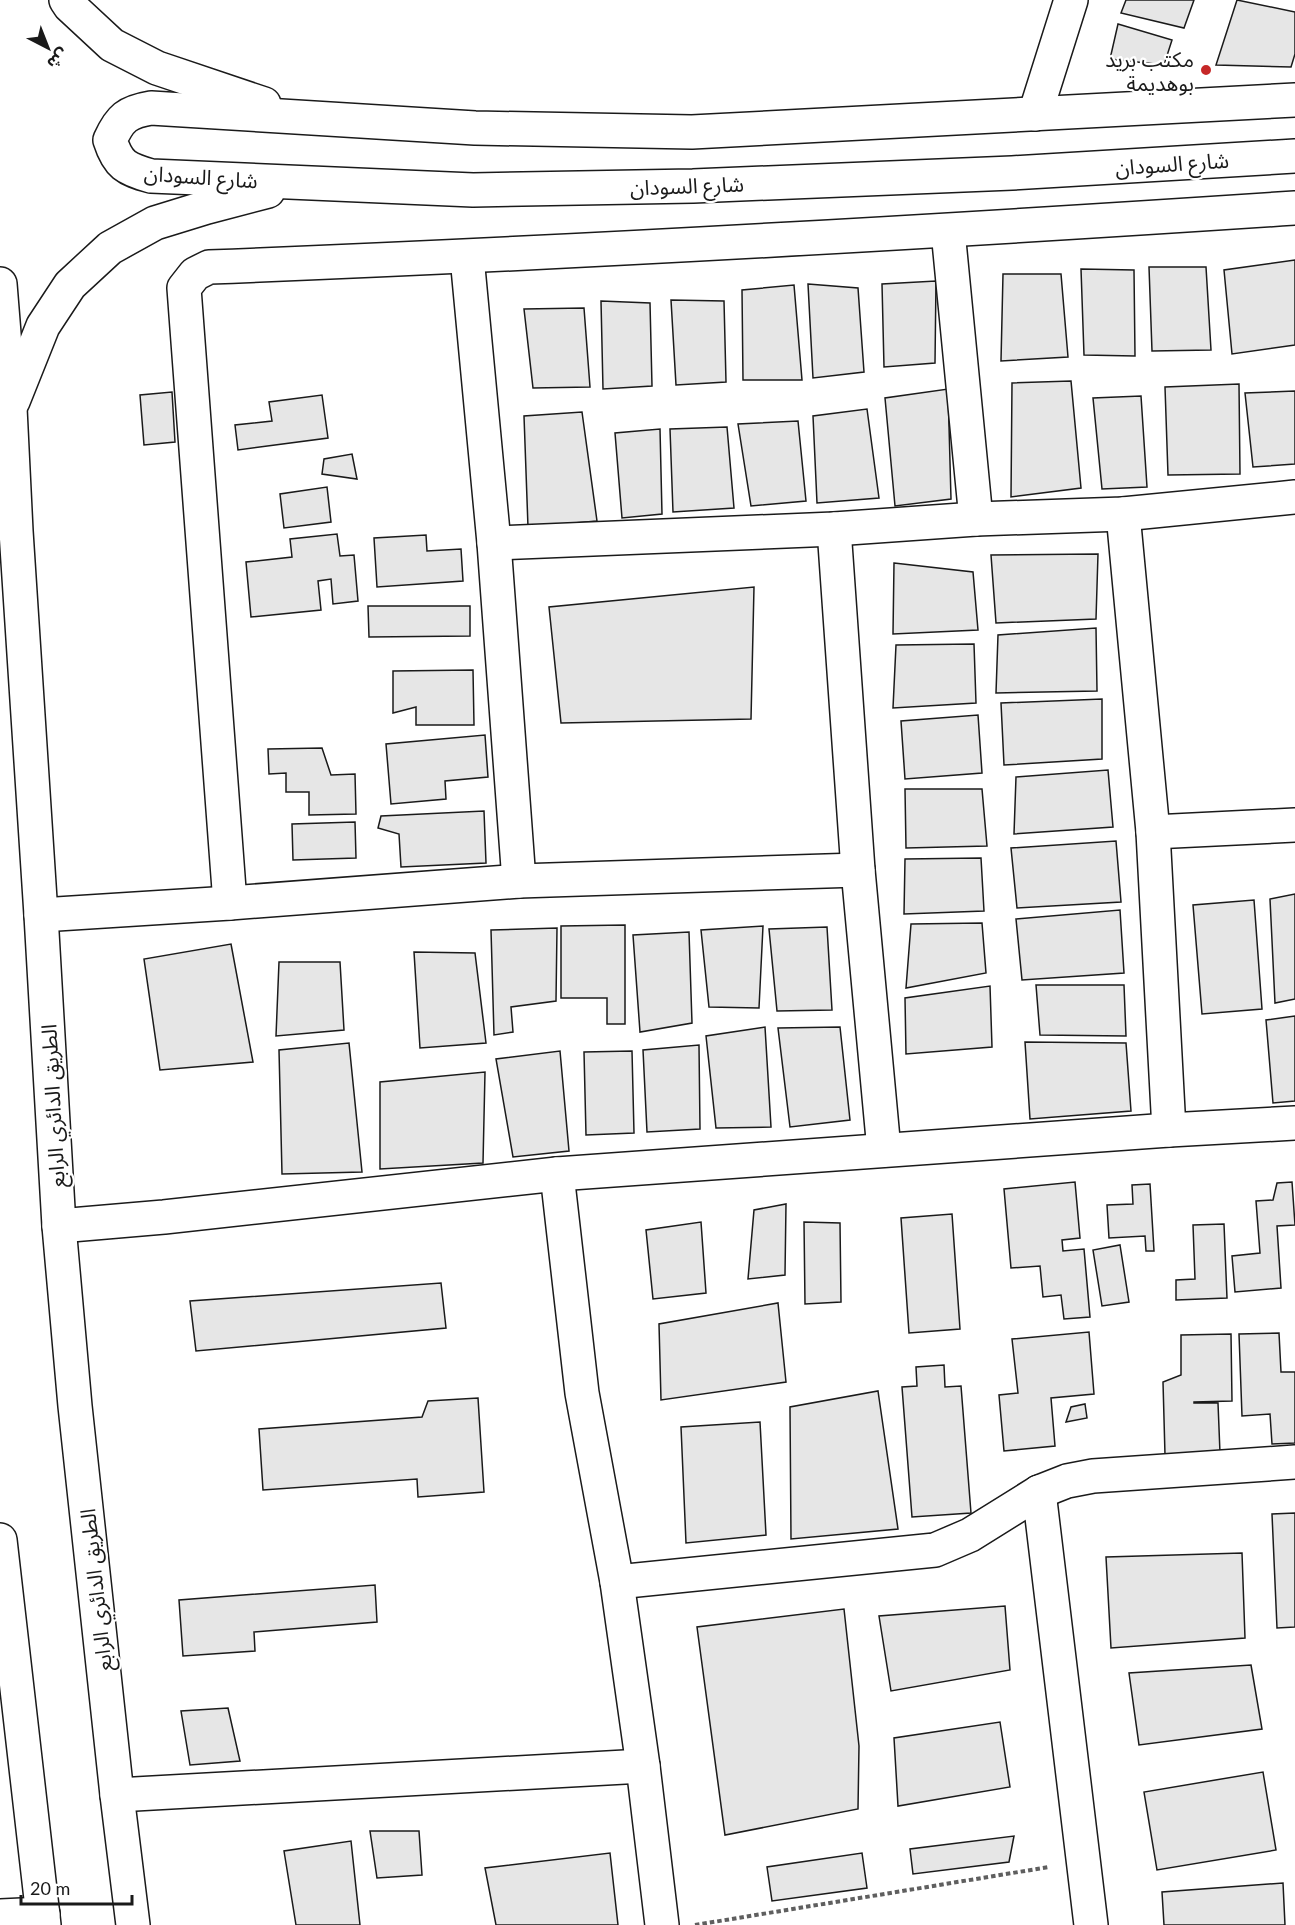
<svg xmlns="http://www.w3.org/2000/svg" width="1295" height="1925" font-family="Lato,'Noto Sans Arabic',sans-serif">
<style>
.building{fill:#e6e6e6;stroke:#1a1a1a;stroke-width:1.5}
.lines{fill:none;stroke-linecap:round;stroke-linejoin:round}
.minor-casing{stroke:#1a1a1a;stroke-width:36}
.major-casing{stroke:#1a1a1a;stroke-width:36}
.path{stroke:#5f5f5f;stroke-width:4;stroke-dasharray:4.5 3;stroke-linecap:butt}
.minor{stroke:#fff;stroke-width:33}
.major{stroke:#fff;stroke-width:33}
.poi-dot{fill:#c62828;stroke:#fff;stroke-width:2}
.labels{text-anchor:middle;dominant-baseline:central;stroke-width:4.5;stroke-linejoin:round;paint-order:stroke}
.poi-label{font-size:21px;fill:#1a1a1a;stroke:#fff;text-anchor:end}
.street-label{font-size:21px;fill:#1a1a1a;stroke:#fff}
</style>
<rect width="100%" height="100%" fill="#fff"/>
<!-- building -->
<g class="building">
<path d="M1126 0H1194L1184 28 1121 13Z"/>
<path d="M1237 0 1295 12V54L1291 67 1216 65Z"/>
<path d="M1118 24 1172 40 1164 65 1110 59Z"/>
<path d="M1295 260V345L1232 354 1224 270Z"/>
<path d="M1149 267H1206L1211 350 1152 351Z"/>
<path d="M1081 269 1134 270 1135 356 1084 355Z"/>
<path d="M1003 274H1061L1068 357 1001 361Z"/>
<path d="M936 281 935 363 884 367 882 284Z"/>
<path d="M808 284 858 288 864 372 813 378Z"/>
<path d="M794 285 802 380H743L742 290Z"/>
<path d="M671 300 724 301 726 382 676 385Z"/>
<path d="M601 301 650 303 652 386 603 389Z"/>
<path d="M584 308 590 387 533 388 524 309Z"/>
<path d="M1071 381 1081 488 1011 497 1012 383Z"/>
<path d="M1239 384 1240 474 1168 475 1165 387Z"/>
<path d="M948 389 951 499 895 506 885 398Z"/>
<path d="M1295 391V464L1253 467 1245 393Z"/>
<path d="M172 392 175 442 144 445 140 395Z"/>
<path d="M322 395 328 438 238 450 235 425 272 421 269 402Z"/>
<path d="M1141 396 1147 487 1102 489 1093 398Z"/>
<path d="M867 409 879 498 817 503 813 416Z"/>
<path d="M582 412 597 521 528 527 524 416Z"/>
<path d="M798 421 806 501 751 506 738 424Z"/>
<path d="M727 427 734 508 673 512 670 429Z"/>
<path d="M660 429 662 514 622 518 615 433Z"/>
<path d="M352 454 357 479 322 474 324 459Z"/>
<path d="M327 487 331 522 284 528 280 494Z"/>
<path d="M337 534 340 556 354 555 358 601 333 604 331 579 318 581 321 610 251 617 246 562 292 557 290 539Z"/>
<path d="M426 535 427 551 461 549 463 581 377 587 374 538Z"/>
<path d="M1098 554 1096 619 996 623 991 555Z"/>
<path d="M894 563 973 572 978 630 893 634Z"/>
<path d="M754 587 751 719 561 723 549 607Z"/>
<path d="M368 606H470V636L369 637Z"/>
<path d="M1096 628 1097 691 996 693 998 635Z"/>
<path d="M974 644 976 703 893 708 896 645Z"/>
<path d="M473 670 474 725H416V707L393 713V671Z"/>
<path d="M1102 699V759L1004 765 1001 703Z"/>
<path d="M978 715 982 773 905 779 901 721Z"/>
<path d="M485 735 488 777 445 781 446 799 391 804 386 744Z"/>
<path d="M322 748 331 775 355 774 356 814 309 815V792H286V773L269 774 268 749Z"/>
<path d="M1108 770 1113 827 1014 834 1016 777Z"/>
<path d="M905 789H982L987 846 906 848Z"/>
<path d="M484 811 486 863 401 867 399 834 378 828 381 816Z"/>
<path d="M355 822 356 858 293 860 292 824Z"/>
<path d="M1116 841 1121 902 1017 908 1011 848Z"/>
<path d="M981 858 984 911 904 914 905 859Z"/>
<path d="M1295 894V999L1275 1003 1270 899Z"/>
<path d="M1254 900 1262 1009 1202 1014 1193 905Z"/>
<path d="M1120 910 1124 973 1022 980 1016 919Z"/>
<path d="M982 923 986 973 906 988 911 924Z"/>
<path d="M625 925V1024H607V998H561V926Z"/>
<path d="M763 926 759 1008 709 1007 701 930Z"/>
<path d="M827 927 832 1010 777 1011 769 929Z"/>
<path d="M557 928 556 1001 511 1007 513 1032 494 1035 491 930Z"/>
<path d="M689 932 692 1023 640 1032 633 935Z"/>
<path d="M231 944 253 1062 160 1070 144 959Z"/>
<path d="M414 952 475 953 486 1043 420 1048Z"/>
<path d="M279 962H340L344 1030 276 1036Z"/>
<path d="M1036 985H1124L1126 1036 1040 1035Z"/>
<path d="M990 986 992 1047 906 1054 905 998Z"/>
<path d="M1295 1016V1101L1273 1103 1266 1020Z"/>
<path d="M765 1027 771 1127 716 1128 706 1036Z"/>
<path d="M840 1027 850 1120 790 1127 778 1028Z"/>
<path d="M1025 1042 1126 1043 1131 1111 1030 1119Z"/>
<path d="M349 1043 362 1172 282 1174 279 1050Z"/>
<path d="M699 1045 700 1129 647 1132 643 1050Z"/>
<path d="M560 1051 569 1151 513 1157 496 1059Z"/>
<path d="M632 1051 634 1133 586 1135 584 1052Z"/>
<path d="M485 1072 483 1163 380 1169V1082Z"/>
<path d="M1075 1182 1080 1238 1062 1240 1063 1251 1084 1249 1090 1317 1064 1319 1061 1295 1043 1297 1040 1266 1011 1268 1004 1189Z"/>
<path d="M1292 1182 1295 1225 1277 1226 1281 1288 1235 1292 1232 1256 1260 1253 1256 1201 1273 1200 1277 1183Z"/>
<path d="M1150 1184 1154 1251H1146L1145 1236 1109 1238 1107 1205 1133 1204 1132 1185Z"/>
<path d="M786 1204 785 1275 748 1279 754 1210Z"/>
<path d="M952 1214 960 1329 909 1333 901 1218Z"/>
<path d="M701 1222 706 1293 653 1299 646 1230Z"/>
<path d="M804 1222 840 1223 841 1302 805 1304Z"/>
<path d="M1224 1224 1227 1298 1176 1300V1280L1195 1279 1193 1225Z"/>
<path d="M1120 1245 1129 1302 1102 1306 1093 1250Z"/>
<path d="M441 1283 446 1328 196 1351 190 1301Z"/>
<path d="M778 1303 786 1382 661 1400 659 1324Z"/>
<path d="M1089 1332 1094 1394 1051 1398 1055 1446 1004 1451 999 1395 1018 1393 1012 1339Z"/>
<path d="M1279 1333 1281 1372H1295V1443L1272 1444 1270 1414 1242 1416 1239 1334Z"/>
<path d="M1231 1334 1232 1401 1194 1402V1403H1218L1220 1453 1165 1455 1163 1382 1181 1375V1335Z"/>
<path d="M944 1365 945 1387 961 1386 971 1513 912 1517 902 1387 917 1386 916 1367Z"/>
<path d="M878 1391 898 1529 791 1539 790 1407Z"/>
<path d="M478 1398 484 1492 418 1497 417 1479 263 1490 259 1429 422 1417 428 1401Z"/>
<path d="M1085 1404 1087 1418 1066 1422 1071 1407Z"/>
<path d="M760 1422 766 1535 686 1543 681 1427Z"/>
<path d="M1295 1513V1627L1277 1628 1272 1514Z"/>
<path d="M1242 1553 1245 1638 1111 1648 1106 1557Z"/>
<path d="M375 1585 377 1622 254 1632 255 1651 183 1656 179 1600Z"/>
<path d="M1005 1606 1010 1670 891 1691 879 1616Z"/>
<path d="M844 1609 859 1746 858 1809 725 1835 697 1627Z"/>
<path d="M1251 1665 1262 1729 1139 1745 1129 1673Z"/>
<path d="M228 1708 240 1761 190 1765 181 1711Z"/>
<path d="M1000 1722 1010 1787 898 1806 894 1738Z"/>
<path d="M1263 1772 1276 1850 1157 1870 1144 1792Z"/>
<path d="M370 1831H419L422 1875 377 1878Z"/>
<path d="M1014 1836 1009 1862 913 1874 910 1849Z"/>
<path d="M351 1841 360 1925H296L284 1851Z"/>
<path d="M610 1853 618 1925H496L485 1868Z"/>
<path d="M862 1853 867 1888 772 1901 767 1867Z"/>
<path d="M1283 1883 1285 1925H1164L1162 1892Z"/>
</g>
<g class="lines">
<!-- minor casing -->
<g class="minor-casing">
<g id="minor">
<path d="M1035 114 1071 0"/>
<path d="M948 231 976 519"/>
<path d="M467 257 494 543 519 881"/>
<path d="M1123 514 1153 832 1169 1130"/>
<path d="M834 529 858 870 884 1150"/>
<path d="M494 543 834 529 976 519 1123 514 1295 497"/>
<path d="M1153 832 1295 825"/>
<path d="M230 903 184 288 195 274 209 267C571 253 933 232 1295 208"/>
<path d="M41 915 230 903 519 881 858 870"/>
<path d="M557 1174 582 1393 617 1582 643 1766 662 1925"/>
<path d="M59 1226 164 1217 557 1174 1169 1130 1295 1123"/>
<path d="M1039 1492 1091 1925"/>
<path d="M617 1582 935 1550 970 1535 1039 1492 1067 1481 1093 1476 1295 1462"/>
<path d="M117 1795 643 1766"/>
<path d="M0 1916 43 1914"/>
</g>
</g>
<!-- major casing -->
<g class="major-casing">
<g id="major">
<path d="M66 0 70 6 112 45 157 68 264 104"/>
<path d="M1295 100 692 132 475 128 151 108C127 112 120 118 110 140 118 165 126 169 151 176L473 190 693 186 1012 173 1295 156"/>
<path d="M0 284 10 408 16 531 41 915 59 1226 75 1406 117 1795 133 1925"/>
<path d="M13 401 43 326 70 285 110 248 155 223 207 207 268 191"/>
<path d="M0 1540 44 1925"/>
</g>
</g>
<!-- path -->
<path class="path" d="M695 1925 1049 1867"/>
<!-- minor -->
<use href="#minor" class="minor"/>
<!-- major -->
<use href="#major" class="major"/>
</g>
<!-- markers -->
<circle class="poi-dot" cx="1206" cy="70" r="6"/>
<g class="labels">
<!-- poi labels -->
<g class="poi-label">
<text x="1194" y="58">مكتب بريد<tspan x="1194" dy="24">بوهديمة</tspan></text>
</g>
<!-- street labels -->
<g class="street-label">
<text transform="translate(1172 163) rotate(-4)">شارع السودان</text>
<text transform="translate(201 176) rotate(4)">شارع السودان</text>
<text transform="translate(687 185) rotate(-2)">شارع السودان</text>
<text transform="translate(52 1106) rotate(-93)">الطريق الدائري الرابع</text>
<text transform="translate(95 1590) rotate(-96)">الطريق الدائري الرابع</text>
</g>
</g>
<!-- north arrow -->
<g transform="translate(48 48) rotate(138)" stroke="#ffffff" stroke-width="4.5" paint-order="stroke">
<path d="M0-4.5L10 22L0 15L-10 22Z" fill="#1a1a1a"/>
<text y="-9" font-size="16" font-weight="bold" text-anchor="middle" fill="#1a1a1a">ش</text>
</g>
<!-- scale -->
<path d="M21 1895v9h111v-9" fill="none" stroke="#1a1a1a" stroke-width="3"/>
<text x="30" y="1895" font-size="18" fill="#1a1a1a" stroke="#ffffff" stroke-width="4.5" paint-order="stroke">20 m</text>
</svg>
